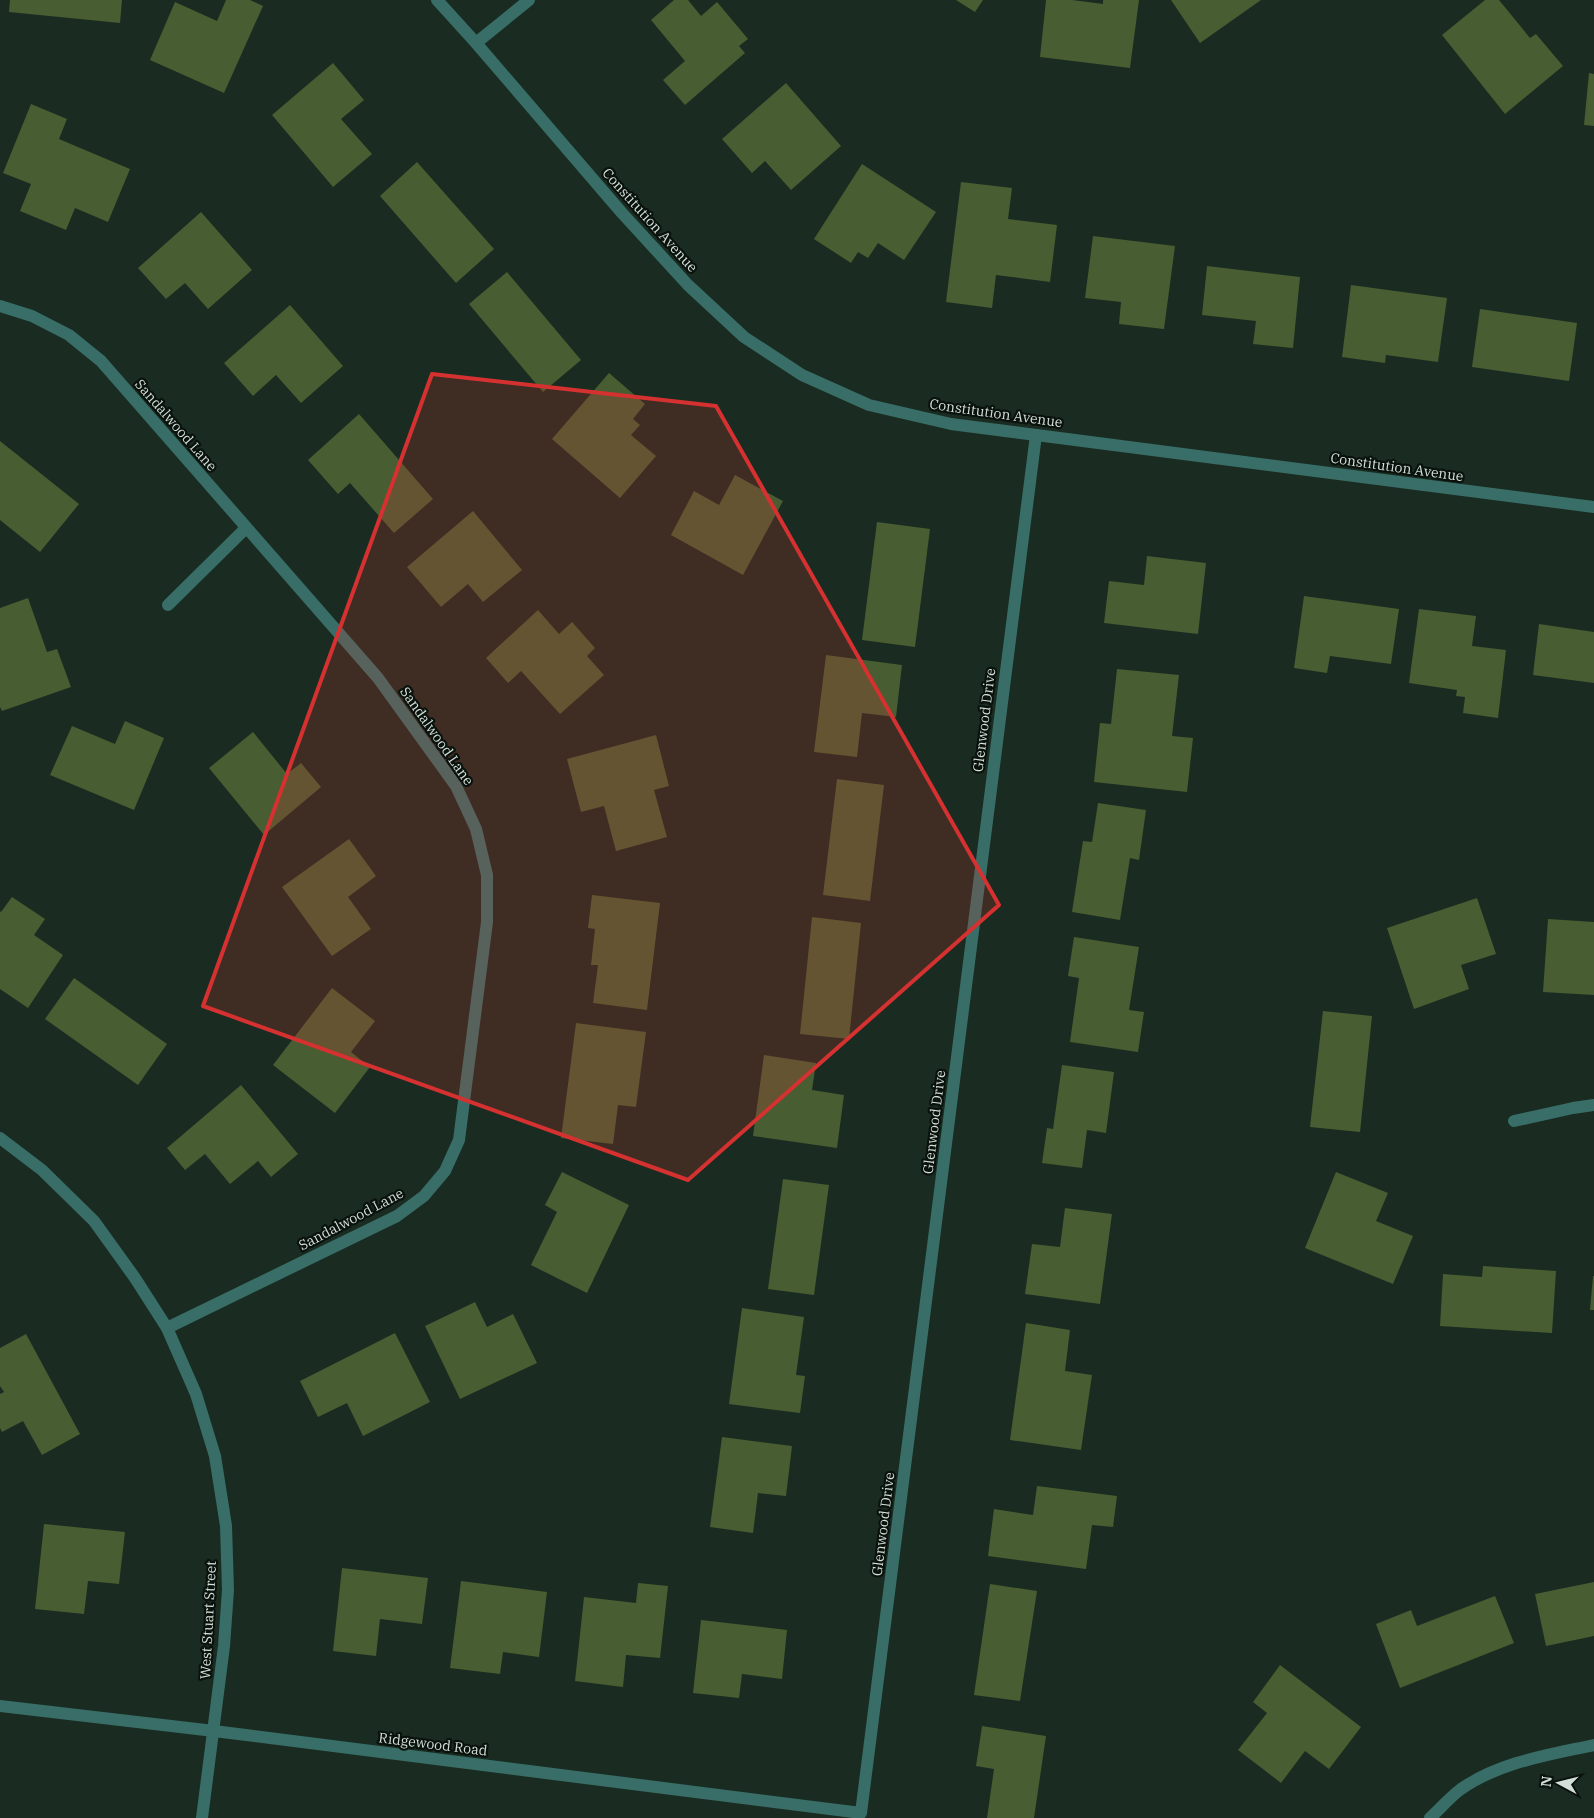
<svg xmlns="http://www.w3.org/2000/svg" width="1594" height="1818" font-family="'IBM Plex Serif',serif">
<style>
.building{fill:#485d31}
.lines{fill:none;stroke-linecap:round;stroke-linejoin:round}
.minor{stroke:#386e67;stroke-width:12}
.marked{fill:#d63131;fill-opacity:0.2;stroke:#d63131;stroke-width:4;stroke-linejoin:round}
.labels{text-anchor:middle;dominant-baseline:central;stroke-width:4.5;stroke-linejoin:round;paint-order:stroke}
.street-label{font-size:14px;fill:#d4dfd8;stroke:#0a120d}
</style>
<rect width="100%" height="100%" fill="#1a2c21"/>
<!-- building -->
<g class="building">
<path d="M10 0H122L120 23 9 12Z"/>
<path d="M226 0H250L263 6 224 93 150 60 175 2 217 21Z"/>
<path d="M674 0H688L701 16 717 2 748 39 739 46 745 53 685 105 663 80 685 61 651 20Z"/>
<path d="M956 0H983L975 12Z"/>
<path d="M1046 0H1072L1103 4V0H1139L1130 68 1040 57Z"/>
<path d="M1171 0H1261L1200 43Z"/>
<path d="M1485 0H1499L1530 38 1536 34 1563 66 1505 114 1442 35Z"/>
<path d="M333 63 364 100 341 119 372 154 333 187 272 115Z"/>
<path d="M1589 73 1594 74V126L1584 125Z"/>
<path d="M786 83 841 146 791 190 765 161 752 173 722 139Z"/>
<path d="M31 104 67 119 59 139 130 169 108 222 75 208 66 230 20 211 31 184 3 173Z"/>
<path d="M417 162 494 249 456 283 380 196Z"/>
<path d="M862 164 936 212 904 260 878 243 868 258 858 252 851 263 814 239Z"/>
<path d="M961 182 1012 188 1008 219 1057 225 1050 282 996 275 992 308 946 302Z"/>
<path d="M201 212 252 270 208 309 185 283 166 299 138 268Z"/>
<path d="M1093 236 1175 246 1164 329 1119 324 1121 302 1085 298Z"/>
<path d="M1207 266 1300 277 1293 348 1253 344 1256 321 1202 315Z"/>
<path d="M507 272 581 360 543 392 469 304Z"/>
<path d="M1351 285 1447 298 1438 362 1386 355 1385 363 1342 357Z"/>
<path d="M290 305 343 366 301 403 276 375 253 396 224 363Z"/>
<path d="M1480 309 1577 323 1569 381 1472 367Z"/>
<path d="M609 373 645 404 633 419 640 425 631 435 656 456 620 498 552 439Z"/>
<path d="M359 414 433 499 394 533 350 483 338 494 308 460Z"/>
<path d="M0 441 79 504 40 552 0 520Z"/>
<path d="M735 475 783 501 743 575 671 535 694 491 719 505Z"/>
<path d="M473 511 522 570 483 602 468 584 441 607 407 567Z"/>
<path d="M877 522 930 529 915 647 862 640Z"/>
<path d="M1147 556 1206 563 1198 634 1104 623 1109 581 1144 585Z"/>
<path d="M1304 596 1399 609 1391 664 1330 656 1327 673 1294 668Z"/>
<path d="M28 598 47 652 57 649 71 687 2 711 0 707V608Z"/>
<path d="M1419 609 1476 616 1472 646 1506 650 1498 718 1463 713 1465 697 1456 696 1457 690 1409 683Z"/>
<path d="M538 610 559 634 572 622 595 648 587 656 604 675 560 714 521 671 508 683 486 658Z"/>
<path d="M1539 624 1594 632V683L1533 675Z"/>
<path d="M826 655 902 665 896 717 862 713 857 757 814 752Z"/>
<path d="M1117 669 1179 675 1172 736 1193 738 1187 792 1094 782 1100 723 1111 724Z"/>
<path d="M125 721 164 738 134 810 50 775 72 726 115 744Z"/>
<path d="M253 732 287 774 301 763 321 787 264 835 209 768Z"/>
<path d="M656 735 669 786 654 790 667 837 616 851 604 806 581 812 567 759Z"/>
<path d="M837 779 884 785 870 901 823 895Z"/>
<path d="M1098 803 1146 810 1139 860 1130 858 1120 920 1072 912 1083 841 1092 842Z"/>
<path d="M349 839 376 876 348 897 371 929 332 956 282 887Z"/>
<path d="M592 895 660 903 647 1010 593 1003 598 965H591L595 929 588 928Z"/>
<path d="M12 897 45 919 34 935 63 955 28 1008 0 989V911L1 912Z"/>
<path d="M1477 898 1496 954 1461 965 1469 989 1414 1009 1387 928Z"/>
<path d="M812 917 861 923 849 1039 800 1034Z"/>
<path d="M1548 919 1594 922V995L1543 992Z"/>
<path d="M1074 937 1139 947 1129 1010 1144 1012 1138 1052 1070 1042 1079 978 1068 976Z"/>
<path d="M74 978 167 1044 138 1085 45 1019Z"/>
<path d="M332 988 375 1021 351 1052 370 1067 335 1113 273 1065Z"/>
<path d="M1323 1011 1372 1016 1360 1132 1310 1127Z"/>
<path d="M576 1023 646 1032 636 1107 618 1105 613 1144 561 1138Z"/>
<path d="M764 1055 816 1063 812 1090 844 1095 837 1148 753 1136Z"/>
<path d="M1062 1065 1114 1072 1106 1133 1087 1130 1082 1168 1042 1163 1047 1128 1053 1129Z"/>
<path d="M241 1085 298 1154 271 1177 258 1161 230 1184 205 1154 185 1170 167 1148Z"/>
<path d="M562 1172 629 1205 587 1293 531 1265 557 1212 545 1205Z"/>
<path d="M1336 1172 1388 1193 1376 1221 1413 1236 1393 1284 1305 1248Z"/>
<path d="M783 1179 829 1185 814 1295 768 1289Z"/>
<path d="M1065 1208 1112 1214 1100 1304 1025 1294 1032 1244 1060 1247Z"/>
<path d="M1483 1266 1556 1271 1552 1333 1440 1326 1443 1274 1482 1277Z"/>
<path d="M1593 1276H1594V1310H1590Z"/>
<path d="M475 1302 487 1327 513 1314 537 1363 460 1399 425 1326Z"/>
<path d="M742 1308 804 1317 796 1375 805 1376 800 1413 729 1404Z"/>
<path d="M1026 1323 1070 1330 1065 1371 1092 1375 1081 1450 1010 1440Z"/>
<path d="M395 1333 430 1402 363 1436 347 1403 318 1417 300 1381Z"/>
<path d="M26 1334 80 1434 42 1455 23 1421 2 1432 0 1428V1394L4 1392 0 1386V1348Z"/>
<path d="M722 1437 792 1446 786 1496 758 1493 753 1533 710 1527Z"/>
<path d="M1037 1486 1117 1496 1113 1527 1092 1525 1086 1569 988 1556 994 1509 1033 1515Z"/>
<path d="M44 1524 125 1532 119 1584 88 1581 84 1614 35 1609Z"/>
<path d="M342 1568 428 1578 422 1624 380 1619 376 1656 333 1651Z"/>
<path d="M461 1581 547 1592 539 1657 503 1652 500 1674 450 1668Z"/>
<path d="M1594 1582V1636L1546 1646 1535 1594Z"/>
<path d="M638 1583 668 1586 660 1658 626 1655 623 1687 575 1681 584 1597 636 1603Z"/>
<path d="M990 1584 1037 1591 1020 1701 974 1695Z"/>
<path d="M1495 1596 1514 1643 1400 1688 1376 1624 1411 1610 1417 1626Z"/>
<path d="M701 1620 787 1630 782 1679 742 1674 739 1698 693 1693Z"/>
<path d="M1280 1665 1361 1727 1329 1769 1305 1751 1281 1783 1238 1750 1267 1713 1253 1702Z"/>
<path d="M982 1726 1046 1736 1034 1818H987L994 1769 976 1766Z"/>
</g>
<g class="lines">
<!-- minor -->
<g class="minor">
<path d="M437 0 476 43 622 213 688 285 744 337 802 375 869 405 951 424 1594 507"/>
<path d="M476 43 529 0"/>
<path d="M0 306 32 316 69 335 101 361 378 678 456 786 476 829 487 875V922L459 1140 445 1171 424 1196 397 1216 167 1328"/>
<path d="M168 605 246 528"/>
<path d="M1514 1121 1573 1108 1594 1105"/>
<path d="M0 1138 42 1170 94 1221 135 1278 167 1328 196 1394 215 1456 226 1526 228 1590 224 1646 202 1818"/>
<path d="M0 1706 214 1731 861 1813 1036 435"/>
<path d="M1430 1818C1440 1809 1450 1797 1461 1789 1500 1762 1548 1755 1594 1745"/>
</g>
</g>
<!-- marked area -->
<path class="marked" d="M432 374 716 406 999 905 688 1180 203 1006Z"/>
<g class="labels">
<!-- street labels -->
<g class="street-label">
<text transform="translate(650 220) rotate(48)">Constitution Avenue</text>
<text transform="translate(996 413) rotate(8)">Constitution Avenue</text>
<text transform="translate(176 425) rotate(49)">Sandalwood Lane</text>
<text transform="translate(1397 467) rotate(8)">Constitution Avenue</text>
<text transform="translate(984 720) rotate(-83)">Glenwood Drive</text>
<text transform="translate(437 736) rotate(55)">Sandalwood Lane</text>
<text transform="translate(934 1122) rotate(-83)">Glenwood Drive</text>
<text transform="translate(351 1219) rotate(-28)">Sandalwood Lane</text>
<text transform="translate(883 1524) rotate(-83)">Glenwood Drive</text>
<text transform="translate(208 1620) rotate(-87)">West Stuart Street</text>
<text transform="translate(433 1744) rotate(7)">Ridgewood Road</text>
</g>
</g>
<!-- north arrow -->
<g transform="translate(1559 1783) rotate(277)" stroke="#0a120d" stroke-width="4" paint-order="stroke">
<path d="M0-4L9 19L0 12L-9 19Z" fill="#d4dfd8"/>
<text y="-8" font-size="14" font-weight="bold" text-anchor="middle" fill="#d4dfd8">N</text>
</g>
</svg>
